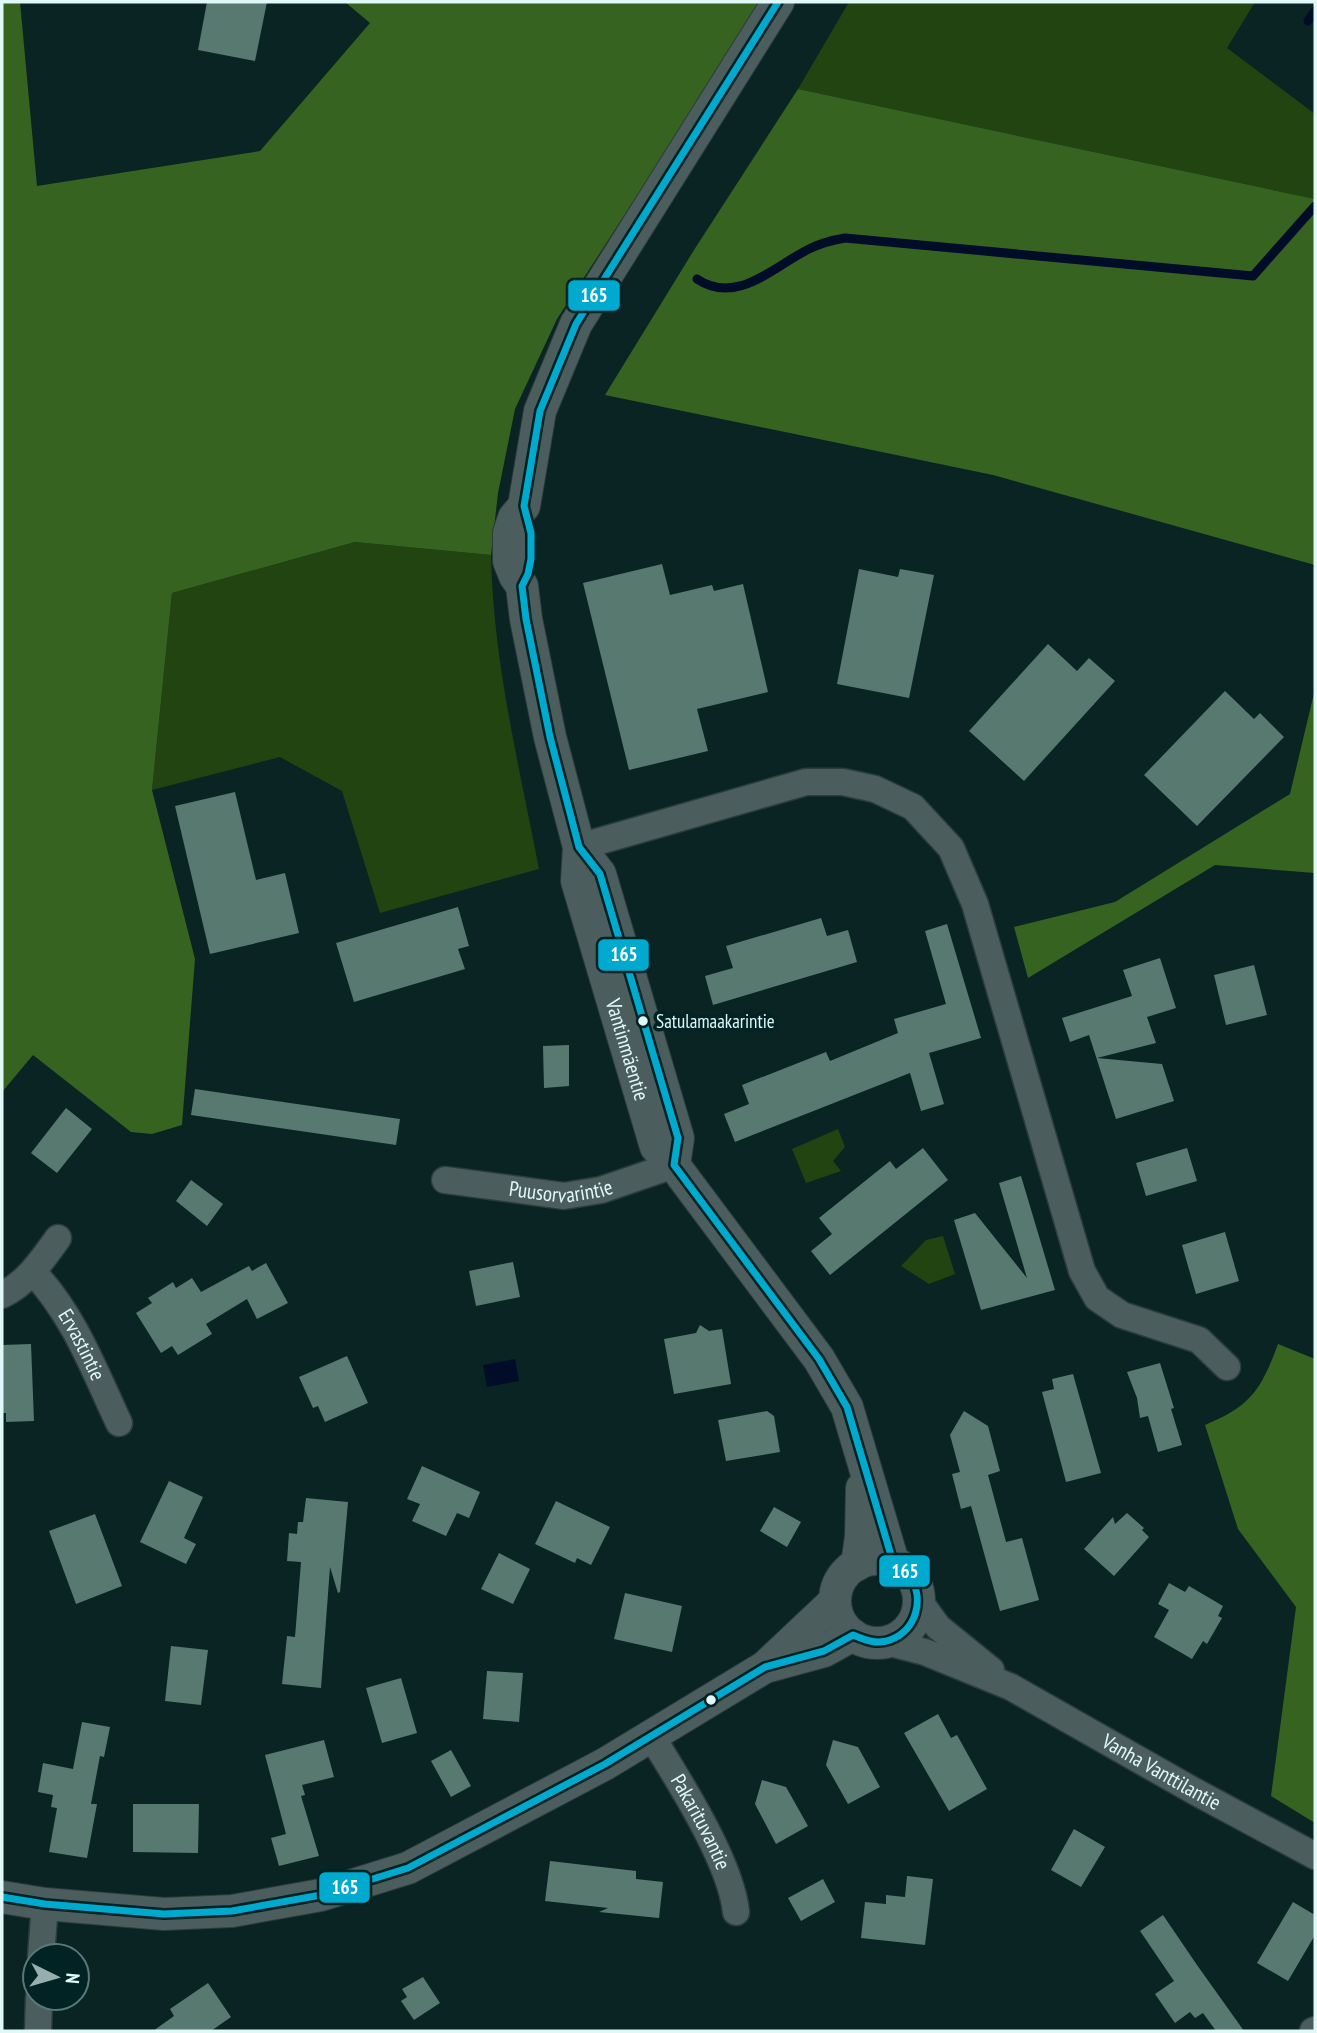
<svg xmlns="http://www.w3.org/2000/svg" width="1317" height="2033" font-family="'PT Sans Narrow',sans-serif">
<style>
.green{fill:#214410}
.forest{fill:#366320}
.water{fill:#010c29}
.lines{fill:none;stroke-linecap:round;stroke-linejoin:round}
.stream{stroke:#010c29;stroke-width:9}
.building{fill:#587970}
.minor-casing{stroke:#2b3c3c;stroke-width:29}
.tertiary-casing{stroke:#2b3c3c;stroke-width:34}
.minor{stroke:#4b5d5d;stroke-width:26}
.tertiary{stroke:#4b5d5d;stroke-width:32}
.bus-1-casing{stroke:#012324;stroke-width:12}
.bus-1{stroke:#00a9ce;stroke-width:7}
.bus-dot{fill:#e1f8f8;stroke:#012324;stroke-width:2.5}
.labels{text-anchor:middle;stroke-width:7;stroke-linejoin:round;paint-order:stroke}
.bus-label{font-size:19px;fill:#e1f8f8;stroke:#012324;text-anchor:start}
.street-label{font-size:21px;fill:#e1f8f8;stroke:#012324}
.line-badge{stroke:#012324;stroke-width:2.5}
.badge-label{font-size:19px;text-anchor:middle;font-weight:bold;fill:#fff}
</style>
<rect width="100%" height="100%" fill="#0a2424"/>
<path class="green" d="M849 2H1255L1227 48 1315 114V199L798 89Z
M355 542 491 555C493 661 519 765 539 869L380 913 342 791 280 757 152 790 172 593Z
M838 1129 845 1147 833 1161 841 1171 806 1183 792 1149Z
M943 1236 955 1274 929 1284 901 1266 926 1240Z"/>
<path class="forest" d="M2 2H20L37 186 260 151 370 23 345 2H763L557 319 515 409 498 493 491 555 355 542 172 593 152 790 195 959 182 1125 152 1134 131 1132 33 1055 2 1092Z
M798 89 1315 199V565L993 475 605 395 694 250Z
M1315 689V873L1215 865 1028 978 1014 927 1115 902 1290 794Z
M1278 1344 1315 1359V1823L1271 1796 1296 1607 1238 1529 1205 1425C1251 1406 1261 1390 1278 1344Z"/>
<path class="water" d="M515 1359 519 1381 487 1387 483 1365Z"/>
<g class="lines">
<path class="stream" d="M1308 21 1315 11
M697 279C737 306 774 266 809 249 821 243 833 240 845 238L1253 276 1315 206"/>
</g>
<path class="building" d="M207 2H267L255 61 198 50Z
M662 564 670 595 712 585 714 591 743 584 768 692 697 709 708 751 629 770 583 583Z
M859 569 898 577 900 569 934 575 909 698 837 684Z
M1048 644 1077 671 1089 658 1115 681 1024 781 969 731Z
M1225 691 1254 719 1260 713 1284 737 1197 826 1144 775Z
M235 792 256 880 285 873 299 933 210 954 175 806Z
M458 907 469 946 458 949 465 969 354 1002 336 943Z
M821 918 827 936 848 930 857 962 713 1005 705 976 733 968 726 946Z
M947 924 981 1038 929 1053 944 1104 921 1111 910 1073 735 1142 724 1114 749 1104 742 1085 826 1052 830 1061 898 1033 894 1019 946 1004 925 931Z
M1160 958 1176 1008 1147 1017 1156 1043 1097 1058 1162 1064 1174 1101 1116 1119 1089 1035 1070 1042 1062 1018 1132 996 1123 970Z
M1254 965 1267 1015 1226 1025 1214 975Z
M569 1045V1086L544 1088 543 1046Z
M195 1089 400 1119 396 1145 191 1115Z
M66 1108 92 1129 57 1173 31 1153Z
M923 1148 948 1180 830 1275 811 1251 832 1234 819 1218 890 1161 896 1169Z
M1187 1148 1197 1181 1146 1196 1136 1163Z
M1021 1176 1055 1290 981 1310 954 1220 975 1213 1027 1278 999 1183Z
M191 1180 223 1204 207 1226 176 1201Z
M1225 1232 1239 1281 1196 1294 1182 1245Z
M513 1262 520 1297 476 1306 469 1271Z
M266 1263 288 1303 257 1319 247 1299 206 1324 212 1334 178 1355 172 1346 161 1353 136 1313 152 1303 148 1298 173 1282 176 1288 192 1278 201 1292 249 1266 252 1271Z
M700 1325 709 1331 722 1329 731 1384 674 1394 664 1339 696 1333Z
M31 1344 34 1421 6 1422V1413H2V1345Z
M347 1356 368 1403 325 1422 318 1406 313 1408 299 1377Z
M1160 1363 1174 1408 1171 1409 1182 1445 1158 1452 1148 1416 1140 1418 1137 1398 1127 1372Z
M1073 1374 1101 1473 1066 1482 1042 1392 1054 1389 1052 1379Z
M767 1411 774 1416 780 1452 726 1461 718 1420Z
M964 1411 988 1426 1000 1471 988 1475 1006 1542 1022 1538 1039 1600 1000 1611 971 1506 961 1509 952 1474 960 1472 950 1435Z
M422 1466 480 1492 469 1518 457 1513 446 1536 412 1521 420 1504 407 1499Z
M169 1481 203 1497 184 1538 196 1544 186 1564 140 1542Z
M306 1498 348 1502 340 1592 338 1593 330 1567 321 1688 282 1684 287 1636 295 1637 301 1562 287 1561 289 1533 297 1534 298 1522H303Z
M556 1501 610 1527 591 1565 577 1558 575 1563 535 1544Z
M774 1507 801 1522 787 1547 760 1531Z
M1127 1513 1144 1528 1142 1530 1149 1537 1114 1576 1084 1549 1113 1517 1115 1524Z
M95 1514 122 1586 76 1604 49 1531Z
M499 1553 530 1569 513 1604 481 1589Z
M1169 1583 1185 1592 1189 1586 1223 1606 1218 1616 1222 1618 1207 1644 1203 1641 1192 1659 1154 1637 1169 1610 1158 1604Z
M625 1593 682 1606 672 1652 614 1639Z
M171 1646 208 1650 201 1705 165 1701Z
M487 1671 523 1673 519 1722 483 1719Z
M401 1678 417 1733 382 1743 366 1688Z
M938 1714 951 1738 957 1735 987 1789 949 1811 904 1733Z
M82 1722 110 1727 104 1757 100 1756 91 1804H97L87 1858 49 1852 57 1808 51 1807 53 1795 38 1792 43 1763 73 1769Z
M324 1740 334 1777 302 1785 305 1795 301 1796 319 1856 279 1866 271 1838 286 1834 265 1755Z
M833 1740 858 1747 880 1787 848 1804 826 1765Z
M451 1750 471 1786 451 1797 431 1761Z
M762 1780 786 1787 808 1826 776 1844 755 1804Z
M133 1804H199L198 1853 133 1852Z
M1074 1829 1105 1847 1081 1887 1051 1870Z
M550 1861 636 1871V1879L663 1882 659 1918 599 1912 608 1908 545 1901Z
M907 1876 933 1879 925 1945 861 1938 865 1902 886 1904V1895L905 1897Z
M823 1879 835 1902 801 1921 788 1898Z
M1293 1902 1315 1915V1935L1288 1981 1257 1963Z
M1163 1915 1197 1965 1244 2031H1216L1203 2013 1195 2018 1190 2012 1175 2023 1155 1994 1174 1981 1140 1931Z
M423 1977 440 2003 414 2020 401 2001 407 1997 402 1989Z
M208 1983 231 2017 211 2031H153L174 2016 170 2009Z"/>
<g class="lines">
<defs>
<g id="minor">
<path d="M579 847 806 782H843L875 789 913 807 951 848 975 904 1082 1271 1097 1298 1122 1315 1199 1340 1227 1367"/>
<path id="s1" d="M445 1180 564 1196 601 1190 674 1165"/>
<path id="s2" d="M33 1272C74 1315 94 1370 119 1423"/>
<path d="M2 1295C27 1283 42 1260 58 1238"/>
<path d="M919 1601 938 1627 991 1670"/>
<path id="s3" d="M886 1642 925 1652 1011 1687 1194 1791 1315 1856"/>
<path id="s4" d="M652 1737C679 1781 731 1862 736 1912"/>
<path d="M41 1956 45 1904"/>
<path d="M38 2031 39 1998"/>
<path d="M1313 2031 1315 2030"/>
</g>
<g id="tertiary">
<path id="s5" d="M778 2 576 324 540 411 524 506 514 518 509 533V561L515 576 522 586 526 619 550 737 579 847 577 881 656 1147 674 1165 819 1359 847 1407 893 1562"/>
<path d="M579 847 600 874 678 1138 674 1165"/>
<circle cx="877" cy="1601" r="42"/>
<path d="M857 1565 861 1537 862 1488"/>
<path d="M769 1666 824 1651 853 1635"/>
<path d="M2 1897 45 1904 164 1914 232 1911 321 1895 408 1868 605 1764 765 1667 835 1601"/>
</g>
</defs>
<use href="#minor" class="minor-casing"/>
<use href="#tertiary" class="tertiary-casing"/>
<use href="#minor" class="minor"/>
<use href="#tertiary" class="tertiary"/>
<defs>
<path id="bus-1" d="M2 1897 45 1904 164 1914 232 1911 321 1895 408 1868 605 1764 765 1667 824 1651 853 1635C865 1640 877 1645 890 1640 916 1631 925 1599 910 1577 906 1571 898 1566 893 1562L847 1407 819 1359 674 1165 678 1138 600 874 579 847 550 737 526 619 522 586 528 574 531 559V533L524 506 540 411 576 324 778 2"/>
</defs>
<use href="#bus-1" class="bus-1-casing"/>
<use href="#bus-1" class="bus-1"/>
</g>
<g class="bus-dot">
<circle cx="643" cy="1021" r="6"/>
<circle cx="711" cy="1700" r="6"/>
</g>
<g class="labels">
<g class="bus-label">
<text x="656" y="1028">Satulamaakarintie</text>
</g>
<g class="street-label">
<text dy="7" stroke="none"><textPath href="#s5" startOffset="1136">Vantinmäentie</textPath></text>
<text dy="7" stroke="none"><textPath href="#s1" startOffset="117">Puusorvarintie</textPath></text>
<text dy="7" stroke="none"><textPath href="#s2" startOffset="88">Ervastintie</textPath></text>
<text dy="7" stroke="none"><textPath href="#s3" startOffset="306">Vanha Vanttilantie</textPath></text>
<text dy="7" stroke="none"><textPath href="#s4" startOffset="98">Pakarituvantie</textPath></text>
</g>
</g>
<g class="line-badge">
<rect x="567" y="279" width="54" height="33" rx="7" fill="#00a9ce"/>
<rect x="597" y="938" width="53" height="34" rx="7" fill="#00a9ce"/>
<rect x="878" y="1554" width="53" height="34" rx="7" fill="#00a9ce"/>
<rect x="318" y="1871" width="53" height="33" rx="7" fill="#00a9ce"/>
</g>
<g class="badge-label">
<text x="594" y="302">165</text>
<text x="624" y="961">165</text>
<text x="905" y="1578">165</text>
<text x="345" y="1894">165</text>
</g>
<rect width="1317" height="2033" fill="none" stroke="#e1f8f8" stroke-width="7"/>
<g transform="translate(56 1977) rotate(95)"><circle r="33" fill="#012324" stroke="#5b7879" stroke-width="2"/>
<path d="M0-5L12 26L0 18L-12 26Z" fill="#96aeae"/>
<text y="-10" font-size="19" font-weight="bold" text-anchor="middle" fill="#e1f8f8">N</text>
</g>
</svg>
